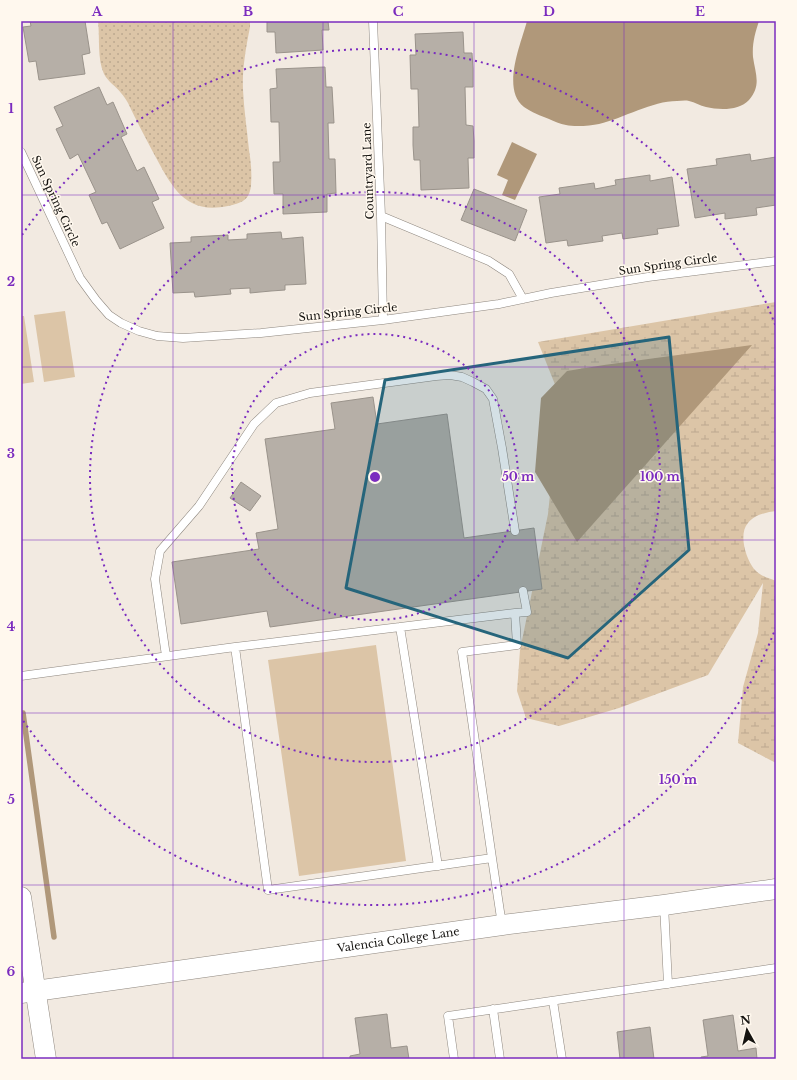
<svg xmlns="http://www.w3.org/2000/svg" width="797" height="1080" font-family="'Libre Baskerville',serif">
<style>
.grass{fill:url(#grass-dots)}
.wetland{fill:url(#wetland-marsh)}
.pitch{fill:#dcc5a7}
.water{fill:#b0987a}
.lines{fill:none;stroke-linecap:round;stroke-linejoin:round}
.stream{stroke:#b0987a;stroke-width:5.5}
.building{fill:#b6afa7;stroke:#9a938b}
.service-casing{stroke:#8e877f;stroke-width:9}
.tertiary-casing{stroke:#8e877f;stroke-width:21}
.service{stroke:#fff;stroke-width:8}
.tertiary{stroke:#fff;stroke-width:20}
.marked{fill:#26657b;fill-opacity:0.2;stroke:#26657b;stroke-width:3;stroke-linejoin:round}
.grid{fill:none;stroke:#7b2cbf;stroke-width:1;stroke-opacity:0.55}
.ring{fill:none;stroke:#7b2cbf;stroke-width:2;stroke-dasharray:2 4}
.labels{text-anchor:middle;stroke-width:3;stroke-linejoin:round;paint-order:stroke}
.street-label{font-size:11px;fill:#14120f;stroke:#fff8ee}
.centre{fill:#7b2cbf;stroke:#fff8ee;stroke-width:2}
.ring-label{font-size:12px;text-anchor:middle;font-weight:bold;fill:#7b2cbf;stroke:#fff8ee;stroke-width:3;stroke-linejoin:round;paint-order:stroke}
.neatline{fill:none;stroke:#7b2cbf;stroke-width:1.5}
.grid-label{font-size:13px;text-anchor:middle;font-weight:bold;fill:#7b2cbf}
</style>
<defs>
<pattern id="grass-dots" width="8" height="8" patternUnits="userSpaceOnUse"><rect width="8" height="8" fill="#dcc5a7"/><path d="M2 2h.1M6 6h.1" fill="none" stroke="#bca88f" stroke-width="1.8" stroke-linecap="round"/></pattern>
<pattern id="wetland-marsh" width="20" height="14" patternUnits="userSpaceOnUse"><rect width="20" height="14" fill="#dcc5a7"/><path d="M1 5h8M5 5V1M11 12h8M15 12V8" fill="none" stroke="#bca88f"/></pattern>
</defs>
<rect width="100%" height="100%" fill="#f2eae1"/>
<path class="grass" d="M98 21H250V27C246 48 242 68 243 90 244 110 247 130 249 150 251 162 252 174 251 186 249 201 241 203 228 206 185 215 172 187 154 154 145 137 136 120 128 103 126 100 124 96 121 93 116 86 108 82 104 74 97 59 100 37 98 21Z"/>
<path class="wetland" d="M776 302V511C767 512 754 515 748 523 738 534 746 559 754 569 760 576 768 578 776 581V763L738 743 743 687 758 633 763 583 708 675 619 708 559 726 526 718 517 691 520 650 548 514 560 397 538 342Z"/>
<path class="pitch" d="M65 311 75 377 44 382 34 315Z
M21 316H24L34 382 21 384Z
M376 645 406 861 299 876 268 660Z"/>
<path class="water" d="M527 21H759C755 33 752 44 753 57 755 73 762 85 749 100 739 111 719 110 706 107 700 106 695 102 689 101 685 100 681 101 677 101 652 101 624 118 599 124 590 126 574 127 566 125 560 124 554 121 549 119 541 116 531 112 524 107 501 89 521 44 527 21Z
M512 142 537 154 515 200 502 195 508 180 497 175Z
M752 345 577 542 535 472 541 398 567 371 604 365Z"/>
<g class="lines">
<path class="stream" d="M23 713 54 937"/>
</g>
<path class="building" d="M30 21H85L90 53 82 55 85 74 39 80 36 61 29 62 23 27 31 26Z
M267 21H328L329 30H322L323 50 276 53 275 32H267Z
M463 32 464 53H472L473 69V87H465L466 125 473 126 474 141V158H468L469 188 421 190 420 160H414L413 145V127H419L418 89H411L410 55H416L415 34Z
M325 67 326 87H332L334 123H328L329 159H335L336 193 327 194V212L283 214V194H274L273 162H280L279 122H271L270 89 277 88 276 69Z
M99 87 107 105 113 102 127 134 121 137 137 171 144 167 159 199 152 202 164 228 120 249 107 222 102 224 89 195 96 192 78 154 70 159 56 129 63 126 54 107Z
M750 154 751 161 776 157V205L756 208 757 215 725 219V213L695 218 687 169 717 165 716 159Z
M650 175V181L672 177 679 226 657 229 658 234 623 239 622 233 602 236 603 241 568 246 567 240 546 243 539 197 560 194 559 188 594 183 595 189 616 185 615 180Z
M474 189 527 210 515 241 461 220Z
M281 232 282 239 303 237 306 284 285 285V290L271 291 250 293V288L230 289 231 294 195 297 194 292 173 293 170 243 191 242V237L228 235V240L247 239V234Z
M373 397 377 424 447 414 464 538 534 528 542 589 270 627 267 611 181 624 172 562 259 549 256 533 278 529 265 439 335 429 331 403Z
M241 482 261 496 250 511 230 498Z
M387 1014 391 1048 407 1046 409 1059H350V1056L360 1054 355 1018Z
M733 1015 738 1051 756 1048 757 1059H701V1057L708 1056 703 1020Z
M650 1027 654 1059H620L617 1032Z"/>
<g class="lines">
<defs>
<path id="service" d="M373 21 381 216 383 320
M21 152 80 278 96 300 109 315 121 323 139 331 157 336 183 338 261 333 383 320 499 304 551 293 648 277 776 261
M381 216 489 261 509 274 523 299
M515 613 527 612 523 591
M400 627 438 866
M235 647 515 613 517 645 462 652 492 858
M166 656 155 579 160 551 199 506 254 424 276 403 310 393 436 376 450 375 462 377 473 382 486 389 493 399 502 448 515 531
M21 676 235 647 268 890 492 858 502 925
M664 905 668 984
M553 1001 562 1059
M493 1009 500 1059
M454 1059 448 1016 776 968"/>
<g id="tertiary">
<path d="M21 897 46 1059"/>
<path id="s1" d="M21 993 502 925 664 905 776 889"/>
</g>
</defs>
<use href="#service" class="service-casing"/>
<use href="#tertiary" class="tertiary-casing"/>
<use href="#service" class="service"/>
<use href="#tertiary" class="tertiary"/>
</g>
<path class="marked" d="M669 337 689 550 568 658 346 588 385 380Z"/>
<path class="grid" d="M173 21V1059M323 21V1059M474 21V1059M624 21V1059M21 195H776M21 367H776M21 540H776M21 713H776M21 885H776"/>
<g class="ring">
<circle cx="375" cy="477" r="143"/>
<circle cx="375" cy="477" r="285"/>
<path d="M776 627A428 428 0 0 1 22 719M22 235A428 428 0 0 1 776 327"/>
</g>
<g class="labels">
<g class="street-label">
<text transform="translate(368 171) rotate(-92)" y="4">Countryard Lane</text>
<text transform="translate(56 201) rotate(65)" y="4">Sun Spring Circle</text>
<text transform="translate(668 264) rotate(-8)" y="4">Sun Spring Circle</text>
<text transform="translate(348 312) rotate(-6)" y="4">Sun Spring Circle</text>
<text dy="4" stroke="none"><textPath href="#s1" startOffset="381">Valencia College Lane</textPath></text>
</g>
</g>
<circle cx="375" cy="477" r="6" class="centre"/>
<g class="ring-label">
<text x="518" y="481">50 m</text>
<text x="660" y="481">100 m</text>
<text x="678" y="784">150 m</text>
</g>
<rect width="797" height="1080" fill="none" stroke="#fff8ee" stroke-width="44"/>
<g transform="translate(747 1030) rotate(352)" stroke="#fff8ee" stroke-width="3" paint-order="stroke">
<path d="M0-3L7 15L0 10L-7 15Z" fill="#14120f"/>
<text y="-6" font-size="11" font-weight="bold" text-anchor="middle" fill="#14120f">N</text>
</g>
<rect x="22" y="22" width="753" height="1036" class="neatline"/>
<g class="grid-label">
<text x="97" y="16">A</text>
<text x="248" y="16">B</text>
<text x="398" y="16">C</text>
<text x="549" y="16">D</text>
<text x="700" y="16">E</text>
<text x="11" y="113">1</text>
<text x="11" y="286">2</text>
<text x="11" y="458">3</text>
<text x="11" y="631">4</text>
<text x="11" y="804">5</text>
<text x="11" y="976">6</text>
</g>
</svg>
